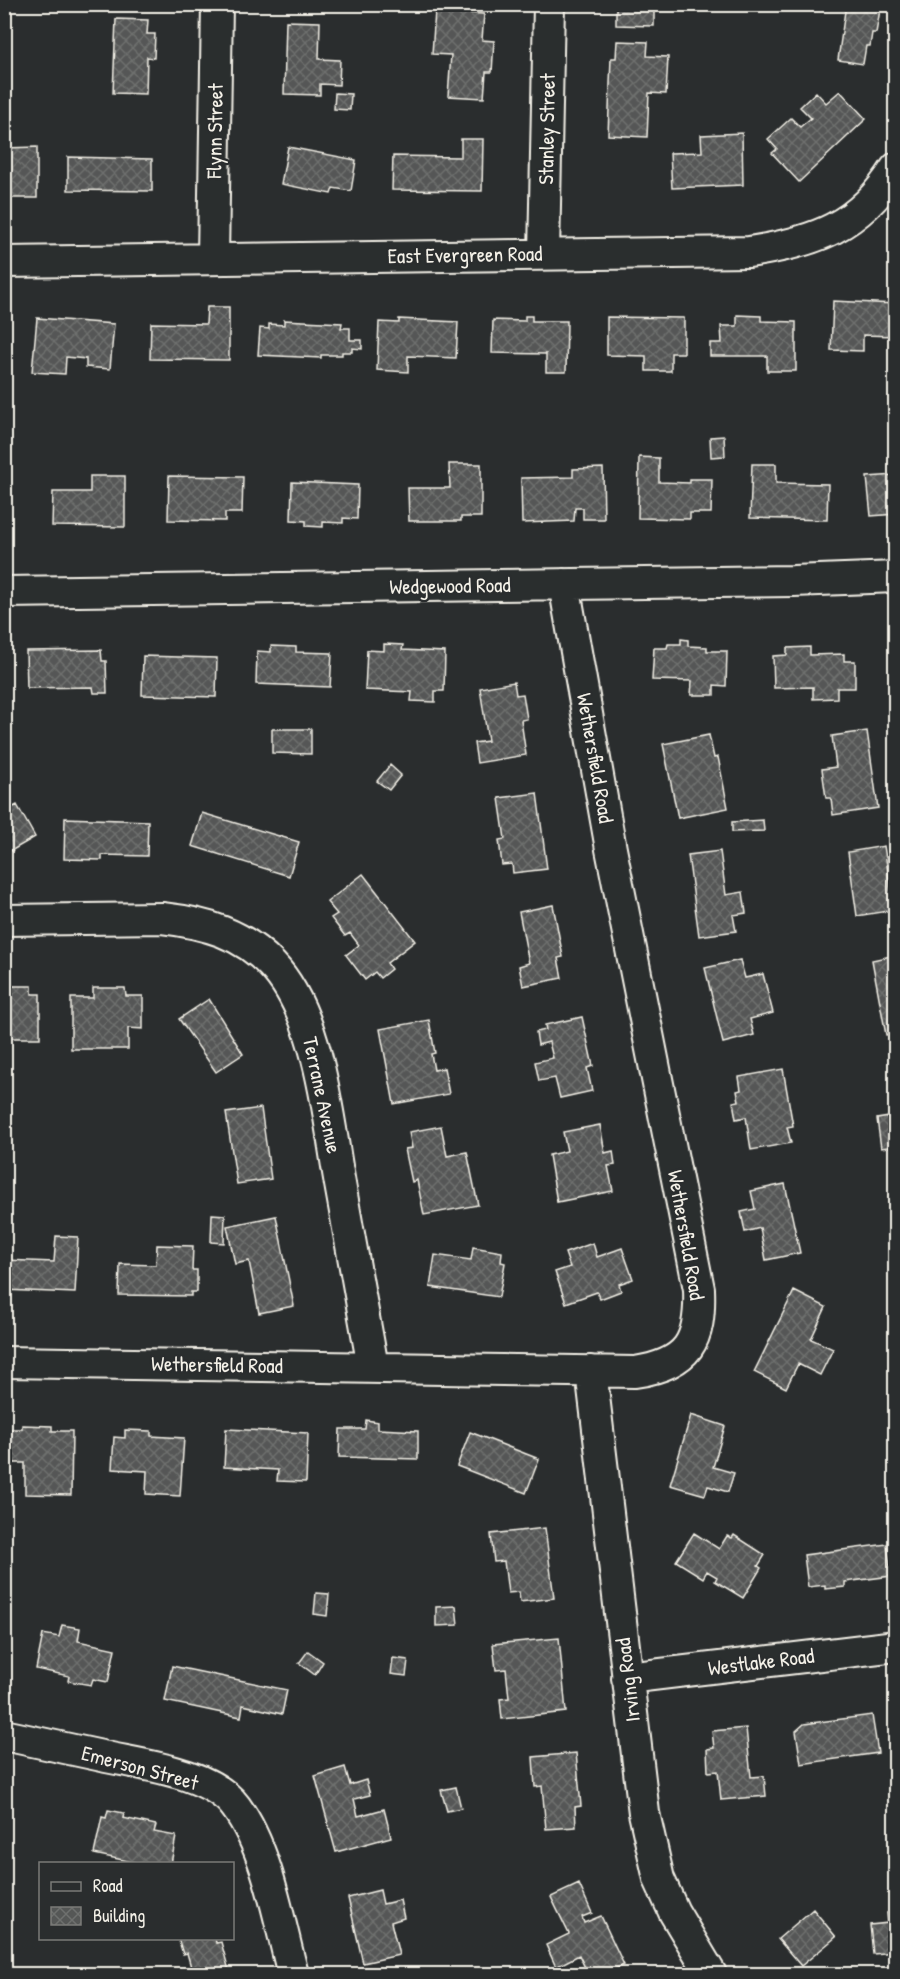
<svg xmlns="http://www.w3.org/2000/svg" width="900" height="1979" font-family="'Patrick Hand',sans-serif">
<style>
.building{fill:url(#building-cross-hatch);stroke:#f4f1e8;stroke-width:1.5}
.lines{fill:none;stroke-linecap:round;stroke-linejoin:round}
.minor-casing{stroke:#f4f1e8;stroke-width:34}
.minor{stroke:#2a2d2e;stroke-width:30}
.labels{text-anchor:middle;stroke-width:4.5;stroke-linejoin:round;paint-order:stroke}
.street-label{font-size:21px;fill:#f4f1e8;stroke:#2a2d2e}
</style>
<defs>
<pattern id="building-cross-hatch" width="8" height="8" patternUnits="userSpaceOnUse" patternTransform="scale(1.5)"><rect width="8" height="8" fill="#555756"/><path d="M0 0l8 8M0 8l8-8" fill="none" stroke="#6e706e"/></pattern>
</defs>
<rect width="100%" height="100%" fill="#2a2d2e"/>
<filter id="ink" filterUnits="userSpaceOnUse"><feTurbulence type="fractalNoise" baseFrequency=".0167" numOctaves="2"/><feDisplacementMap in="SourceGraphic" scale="12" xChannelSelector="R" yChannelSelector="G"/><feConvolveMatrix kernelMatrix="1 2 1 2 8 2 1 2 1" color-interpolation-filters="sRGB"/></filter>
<g filter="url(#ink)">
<path class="building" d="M616 4H654V26L616 25Z
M846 4H881L876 33H872L870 46H866L863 64 838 60Z
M435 11 484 14 482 40 494 41 492 72H486L484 98 448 96 451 55 432 54Z
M116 19 148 20 147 34H155L154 58 147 57 146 94 113 93Z
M286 21 320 22 319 59 340 60 339 85 320 84V95L284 94Z
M617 41 648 42 647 56 668 57 666 94 649 93 647 137 608 135 611 58H616Z
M840 91 866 119 799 182 772 153 777 149 768 139 791 118 800 127 811 118 800 107 816 92 826 103Z
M335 93 351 94 350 110 334 109Z
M742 133 743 185 672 188 670 153 702 152 701 135Z
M461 139H483L482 191 392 190 393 156 461 157Z
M37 147V198H4V148Z
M288 147 356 160 351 191 333 188 331 194 281 184Z
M68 157 152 159V191L68 190Z
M833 301 896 304V336L863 335V351L831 350Z
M207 307H229V360L150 359 151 323 206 324Z
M737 315 761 316V321L796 322V371H767V356H710V343H722L721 326H737Z
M525 316H532V321H567L566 372H546V354L492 353 493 320 525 321Z
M607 317 684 318V353H671V371H646V356L607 355Z
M37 318 114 324 110 369 86 367V359L66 357 65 374 32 372Z
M399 319 458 322 456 358 408 356V372L377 370 379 322 399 323Z
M284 320 342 323 341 328H350V340H362V349L352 348V352H342V355H321V358L258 355 260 328 269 329V324L284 325Z
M724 436 725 456 711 457 710 437Z
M639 457 659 458V482L690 483V479H712L711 513H690V519L638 518Z
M449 464H481V517H461V521H409L408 488H450Z
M752 464H776V483L828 484 827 520 750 518Z
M603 468 604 519H583V508H575L574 521 522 523 521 478 573 477V469Z
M896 475V514L871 516 867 477Z
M90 476H125V527L52 526 53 492H90Z
M169 476 243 477 242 513H225V521L168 520Z
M292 482 358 485 357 519 343 518V523L323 522V527L306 526V521L291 520Z
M681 639 688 640V646L707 647V651H727L726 686 714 685V695H691L692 681 652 680 654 648H667L668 644H681Z
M384 644 403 645 402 650 445 652 444 691H435V702L411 701 412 692 365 690 367 650 384 651Z
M271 646 296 647V652L332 653 330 687 256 684 257 651 271 652Z
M810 647V655L844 654V661H855V688H837V698L813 699V687L774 688 773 656 787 655V648Z
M101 650 102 661H106L107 693H94L93 687 27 688 26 651Z
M143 656 217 658 216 697 142 695Z
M514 682 516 695 523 694 527 719 521 720 526 755 477 763 474 743 488 741 480 688Z
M272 729H311V754L272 753Z
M867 731 878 808 833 815 831 798H826L822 769 836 767 832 736Z
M709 735 714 758 718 757 728 808 678 818 663 744Z
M390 765 401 775 389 790 377 781Z
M537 793 547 869 513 873 512 864 502 865 499 840 505 839 499 798Z
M17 805 35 837 4 855V812Z
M202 813 299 842 289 876 192 846Z
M65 818 148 821 147 856 102 855V860L64 859Z
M763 820 764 831 732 832V822Z
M884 846 894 910 857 916 848 852Z
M720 851 726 895 743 892 746 913 733 915 736 931 699 936 688 855Z
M363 874 415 941 387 963 391 969 380 978 375 972 365 980 346 955 359 945 350 933 345 936 331 918 337 914 327 902Z
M553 905 563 957 558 958 562 978 523 986 519 966 529 963 519 912Z
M896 955V1034L886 1035 872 960Z
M740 960 745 978 763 974 773 1013 750 1019 754 1035 723 1043 705 968Z
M4 986H32V994H40V1038H4Z
M93 988H125L126 996H143V1029L128 1028V1049H71V998H93Z
M209 999 243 1054 216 1072 179 1019Z
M582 1017 593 1066 587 1068 592 1091 560 1098 555 1078 539 1081 535 1062 553 1058 549 1042 538 1045 536 1032 546 1030 545 1025Z
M429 1020 435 1053 431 1054 434 1070 444 1068 449 1094 394 1104 380 1029Z
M783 1069 793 1126 787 1127 791 1143 751 1150 746 1117 736 1119 733 1102 739 1101 737 1091 741 1090 739 1077Z
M261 1108 271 1179 237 1184 226 1113Z
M896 1116V1146L881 1148 877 1119Z
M600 1125 605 1153 613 1151 615 1165 608 1166 613 1191 557 1202 549 1155 567 1151 563 1132Z
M441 1126 447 1156 467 1152 478 1205 424 1215 417 1180 412 1182 405 1149 412 1148 409 1132Z
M785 1184 800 1253 766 1260 760 1228 745 1232 741 1212 755 1209 751 1191Z
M212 1214 225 1215 224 1243 211 1242Z
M276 1216 294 1306 259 1313 249 1261 235 1264 227 1226Z
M56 1236 78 1237 75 1293 4 1290V1260L54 1262Z
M593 1243 597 1257 622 1248 633 1279 619 1284 621 1291 600 1299 597 1292 566 1303 555 1272 570 1267 565 1253Z
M157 1245 193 1246 192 1270H197V1292H191V1296L119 1295 120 1264 156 1265Z
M473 1247 502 1252 501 1262 505 1263 499 1297 430 1287 435 1255 471 1260Z
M794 1291 826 1307 811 1339 833 1349 820 1375 798 1364 786 1388 754 1372Z
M691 1415 725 1426 713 1467 734 1473 728 1492 708 1486 705 1495 670 1485Z
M366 1420 378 1422V1429L418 1431V1459L339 1457 340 1429H365Z
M22 1425 52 1426V1431H72L71 1495 25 1494V1463H4V1429H22Z
M226 1429 308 1433 306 1482 277 1481 278 1470 224 1467Z
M125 1430 151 1431V1436L184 1438 180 1496 146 1494 147 1471 112 1469 114 1437 125 1438Z
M470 1432 539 1459 526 1493 457 1466Z
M545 1528 554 1598 520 1602 519 1592 508 1593 504 1561 494 1562 491 1534Z
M694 1533 719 1549 727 1536 732 1538 734 1535 765 1555 758 1566 761 1568 743 1598 715 1581 717 1577 707 1571 703 1578 676 1561Z
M887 1544 891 1576 845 1582V1587L825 1589V1585L808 1587 804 1555Z
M316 1593 329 1594 327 1616 314 1614Z
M456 1606 458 1625 436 1626V1607Z
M62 1625 80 1628 78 1641 115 1649 108 1682 93 1679 91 1685 68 1681 69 1676 36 1669 43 1634 59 1637Z
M559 1638 566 1712 502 1719 500 1699 509 1698 506 1669 496 1670 493 1644Z
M308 1651 323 1662 315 1675 299 1663Z
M393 1658 408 1660 406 1676 391 1674Z
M172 1666 287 1690 282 1714 243 1705 241 1717 165 1701Z
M872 1715 878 1753 801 1764 796 1731 804 1724Z
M746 1728 751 1777 764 1776 766 1796 721 1800 718 1771 708 1772 707 1749 714 1748 712 1731Z
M576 1753 581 1806 575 1807 576 1827 546 1829 542 1786 535 1787 533 1757Z
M345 1767 350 1785 366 1780 370 1795 354 1799 358 1816 384 1809 391 1837 336 1852 315 1776Z
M456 1787 461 1808 447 1811 441 1790Z
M108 1810 124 1813 123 1818 156 1825 154 1832 176 1836 171 1864H142L94 1854 102 1817 106 1818Z
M579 1884 592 1913 582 1917 584 1923 601 1916 624 1965 603 1974H588L579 1955 556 1967 546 1945 569 1934 551 1897Z
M380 1890 383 1904 400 1900 404 1918 391 1922 399 1955 363 1963 348 1898Z
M813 1909 836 1937 801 1966 778 1939Z
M896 1912V1952L873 1954 870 1925 888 1923 887 1913Z
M178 1938H215L216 1943 221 1942 230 1974H193L187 1953 183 1954Z"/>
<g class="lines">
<defs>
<path id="minor" d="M544 254 549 4
M213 258 217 4
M4 262 749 252C815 242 859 227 896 168
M4 592 793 581 896 577
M4 920 162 918C205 923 242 933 272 965 320 1015 328 1118 340 1184 351 1245 362 1306 373 1367
M4 1362 635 1372C689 1364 701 1341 699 1289L611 849 564 584
M591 1371 644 1813 659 1879 674 1912 711 1974
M627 1678 896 1646
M4 1735C37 1742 70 1749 102 1756 142 1765 211 1772 236 1807 268 1850 279 1922 293 1974"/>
</defs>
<use href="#minor" class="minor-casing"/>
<use href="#minor" class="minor"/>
</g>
</g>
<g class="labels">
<g class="street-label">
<text transform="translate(547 129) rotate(-89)" y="7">Stanley Street</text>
<text transform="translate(215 131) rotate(-89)" y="7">Flynn Street</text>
<text transform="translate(465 255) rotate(-1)" y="7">East Evergreen Road</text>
<text transform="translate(450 586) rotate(-1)" y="7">Wedgewood Road</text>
<text transform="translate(595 758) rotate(80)" y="7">Wethersfield Road</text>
<text transform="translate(322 1095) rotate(78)" y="7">Terrane Avenue</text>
<text transform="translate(686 1235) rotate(80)" y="7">Wethersfield Road</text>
<text transform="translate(217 1365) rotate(1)" y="7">Wethersfield Road</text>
<text transform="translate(761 1662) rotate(-7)" y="7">Westlake Road</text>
<text transform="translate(628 1680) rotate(-97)" y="7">Irving Road</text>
<text transform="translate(140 1768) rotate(15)" y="7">Emerson Street</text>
</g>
</g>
<rect width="900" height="1979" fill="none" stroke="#2a2d2e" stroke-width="24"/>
<rect x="12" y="12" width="876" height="1955" fill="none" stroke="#f4f1e8" stroke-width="2" filter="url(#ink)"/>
<rect x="39" y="1862" width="195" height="78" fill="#2a2d2e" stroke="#7b7b78" stroke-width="1.5"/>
<rect x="51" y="1882" width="30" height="9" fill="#2a2d2e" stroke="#7b7b78" stroke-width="1.5"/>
<text x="93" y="1892" font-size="18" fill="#f4f1e8">Road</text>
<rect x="51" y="1907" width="30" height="18" fill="url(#building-cross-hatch)" stroke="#7b7b78" stroke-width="1.5"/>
<text x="93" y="1922" font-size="18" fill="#f4f1e8">Building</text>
</svg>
